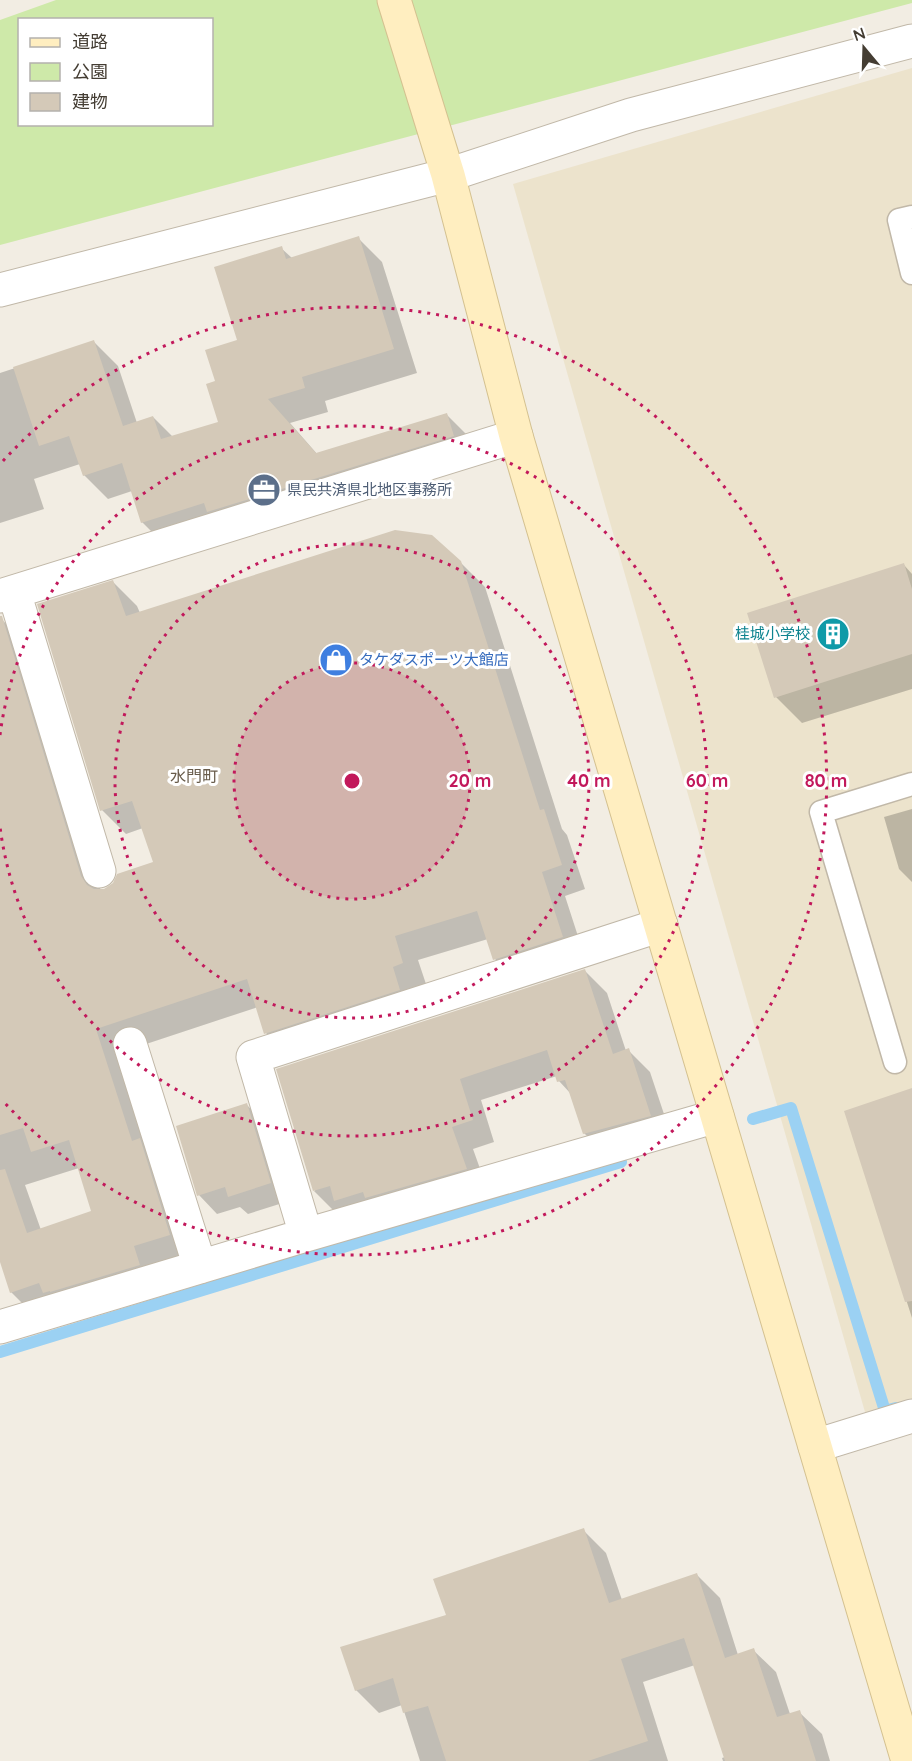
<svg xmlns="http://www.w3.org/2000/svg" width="912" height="1761" font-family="Quicksand,'Noto Sans JP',sans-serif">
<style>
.education{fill:#ece3cc}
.green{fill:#cee9a9;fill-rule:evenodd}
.shadow{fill:#0003;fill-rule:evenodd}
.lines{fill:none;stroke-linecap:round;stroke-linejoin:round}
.stream{stroke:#9bd1f3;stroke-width:12}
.building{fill:#d4c9b8}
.lane-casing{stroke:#c1b8a8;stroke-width:25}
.street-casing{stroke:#c1b8a8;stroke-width:35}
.secondary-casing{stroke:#d4c190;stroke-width:35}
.lane{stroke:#fff;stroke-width:22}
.street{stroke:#fff;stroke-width:33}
.secondary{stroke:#ffeec0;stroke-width:33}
.ring{fill:none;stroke:#c2185b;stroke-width:3;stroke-dasharray:3 6}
.labels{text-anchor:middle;stroke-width:6;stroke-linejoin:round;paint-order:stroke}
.service-label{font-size:15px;fill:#4e5e75;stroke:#fff;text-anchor:start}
.culture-label{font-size:15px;fill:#0d838f;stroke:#fff;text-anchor:end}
.shop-label{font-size:15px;fill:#366cbe;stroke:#fff;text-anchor:start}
.neighbourhood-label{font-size:16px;fill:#685b4a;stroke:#fff}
.centre{fill:#c2185b;stroke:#fff;stroke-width:3}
.ring-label{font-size:18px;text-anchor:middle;font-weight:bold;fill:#c2185b;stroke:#fff;stroke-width:6;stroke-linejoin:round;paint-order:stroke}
</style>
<rect width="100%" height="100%" fill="#f2ede3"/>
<path class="education" d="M912 68V1405L867 1419 513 184Z"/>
<path class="green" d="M56 0H912V3L0 245V20ZM20 20H212V124H20Z"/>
<path class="shadow" d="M358 238 382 262 417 373 325 401 328 412 290 423 318 455 446 414 470 438 166 546 142 522 132 491 108 499 84 475 80 464 34 479 44 509 0 523V373L94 342 118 366 137 423 153 417 173 437 220 423 217 382 239 341 281 248 292 258Z
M460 562 485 587 562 829 567 835 585 889 565 896 586 961 519 983 495 959 488 939 418 960 427 987 290 1057 266 1033 258 1007 119 1053 193 1259 35 1316 11 1292 0 1257V618L25 642 101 891 155 863 143 828 126 834 102 810 113 582 137 606 140 613ZM79 1168 93 1212 41 1230 25 1185Z
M904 565 912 574V689L802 723 776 697Z
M912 809V882L899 869 884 817Z
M585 971 607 993 626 1051 628 1050 650 1072 672 1138 606 1155 584 1133 571 1094 559 1081 557 1076 481 1100 494 1142 473 1149 488 1191 336 1213 314 1191Z
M912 1089V1318L846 1112Z
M247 1105 265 1124 289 1201 248 1214 240 1207 217 1214 199 1195Z
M583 1530 606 1553 622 1600 697 1575 720 1598 738 1655 753 1650 776 1672 790 1714 799 1712 822 1734 830 1761H723L722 1758 725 1757 695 1665 643 1682 668 1761H420L402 1705 379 1713 356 1690 447 1616Z"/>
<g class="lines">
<path class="stream" d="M753 1119 791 1108 885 1411 896 1408
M0 1352 621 1162"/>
</g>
<path class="building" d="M359 236 394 349 302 377 305 388 268 399 316 453 447 413 454 436 207 512 204 503 141 523 122 463 83 476 69 436 39 446 13 367 94 340 123 426 153 416 161 439 218 422 206 384 215 381 205 350 237 340 214 267 282 246 286 259Z
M395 530 432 535 461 561 540 810 544 809 562 865 542 872 563 937 493 960 477 911 395 936 403 963 393 967 400 990 264 1034 247 979 96 1029 132 1141 140 1138 170 1235 134 1246 140 1265 50 1292V1291L43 1293 39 1283 10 1293 0 1262V1170L5 1169 27 1233 91 1211 69 1140 31 1152 23 1128 0 1135V616H2L81 876 87 885 94 889H104L113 883 117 874 153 862 132 801 100 811 37 604 113 580 126 616Z
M904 563 912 589V654L774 698 747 613Z
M585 969 613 1054 629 1048 651 1116 583 1134 565 1080 557 1082 547 1050 460 1079 473 1120 452 1127 467 1169 365 1198 363 1192 334 1201 330 1186 313 1191 276 1069Z
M912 1088V1301L905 1302 844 1111Z
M247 1103 271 1183 228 1197 225 1187 197 1196 176 1126Z
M584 1528 609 1603 697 1573 725 1658 754 1648 777 1717 800 1710 816 1761H725L684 1638 621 1659 648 1741 588 1761H446L428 1706 403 1713 393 1678 355 1691 340 1647 446 1615 433 1579Z"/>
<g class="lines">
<defs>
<path id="lane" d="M912 217 899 220 912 273
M895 1062 821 812 912 784"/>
<path id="street" d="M0 290 448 175 631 115 912 41
M14 592 99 871
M0 596 516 436
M130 1044 200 1267
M306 1235 253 1057 661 925
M0 1327 306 1235 717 1116
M815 1446 912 1416"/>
<path id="secondary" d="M394 0 448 175 516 436 908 1761"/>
</defs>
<use href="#lane" class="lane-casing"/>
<use href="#street" class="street-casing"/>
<use href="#secondary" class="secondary-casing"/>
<use href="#lane" class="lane"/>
<use href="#street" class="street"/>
<use href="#secondary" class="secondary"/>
</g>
<circle cx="352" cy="781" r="118" fill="#c2185b" fill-opacity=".12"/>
<g class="ring">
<circle cx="352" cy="781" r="118"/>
<circle cx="352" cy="781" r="237"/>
<path d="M0 735A355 355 0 1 1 0 827"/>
<path d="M3 461A474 474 0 1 1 3 1101"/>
</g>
<defs>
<symbol id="office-disc" viewBox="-11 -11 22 22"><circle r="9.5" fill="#5c6f8a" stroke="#fff"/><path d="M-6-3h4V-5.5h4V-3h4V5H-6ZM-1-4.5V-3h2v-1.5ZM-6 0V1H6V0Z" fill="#fff"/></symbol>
<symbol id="building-disc" viewBox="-11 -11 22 22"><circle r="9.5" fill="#0f9aa8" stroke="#fff"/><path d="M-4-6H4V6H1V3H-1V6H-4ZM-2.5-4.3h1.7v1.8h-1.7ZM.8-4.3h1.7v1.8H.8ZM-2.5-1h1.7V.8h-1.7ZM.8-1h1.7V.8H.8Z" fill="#fff"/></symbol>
<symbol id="shop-disc" viewBox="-11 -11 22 22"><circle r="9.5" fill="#3f7fe0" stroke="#fff"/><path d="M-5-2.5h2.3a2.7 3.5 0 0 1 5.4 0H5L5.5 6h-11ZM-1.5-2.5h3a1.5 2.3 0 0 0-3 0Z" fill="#fff"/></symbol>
</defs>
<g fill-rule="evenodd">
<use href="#office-disc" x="245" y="471" width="38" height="38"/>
<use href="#building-disc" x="814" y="615" width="38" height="38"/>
<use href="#shop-disc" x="317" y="641" width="38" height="38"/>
</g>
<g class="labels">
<g class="service-label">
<text x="287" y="495">県民共済県北地区事務所</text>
</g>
<g class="culture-label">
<text x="810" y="639">桂城小学校</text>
</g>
<g class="shop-label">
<text x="359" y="665">タケダスポーツ大館店</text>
</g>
<g class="neighbourhood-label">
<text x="194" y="782">水門町</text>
</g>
</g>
<circle cx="352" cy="781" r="9" class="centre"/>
<g class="ring-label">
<text x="470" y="787">20 m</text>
<text x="589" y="787">40 m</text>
<text x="707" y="787">60 m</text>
<text x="826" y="787">80 m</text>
</g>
<rect x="18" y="18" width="195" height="108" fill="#ffffff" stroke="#b4b1ad" stroke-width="1.5"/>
<rect x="30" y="38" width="30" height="9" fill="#ffeec0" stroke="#b4b1ad" stroke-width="1.5"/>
<text x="72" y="48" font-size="18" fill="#443d33">道路</text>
<rect x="30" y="63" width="30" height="18" fill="#cee9a9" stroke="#b4b1ad" stroke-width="1.5"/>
<text x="72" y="78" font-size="18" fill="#443d33">公園</text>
<rect x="30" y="93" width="30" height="18" fill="#d4c9b8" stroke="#b4b1ad" stroke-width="1.5"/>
<text x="72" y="108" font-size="18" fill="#443d33">建物</text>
<g transform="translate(864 48) rotate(341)" stroke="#ffffff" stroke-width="4.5" paint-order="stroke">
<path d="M0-4.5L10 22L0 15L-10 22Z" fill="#443d33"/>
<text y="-9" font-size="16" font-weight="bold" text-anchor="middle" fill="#443d33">N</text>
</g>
</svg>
